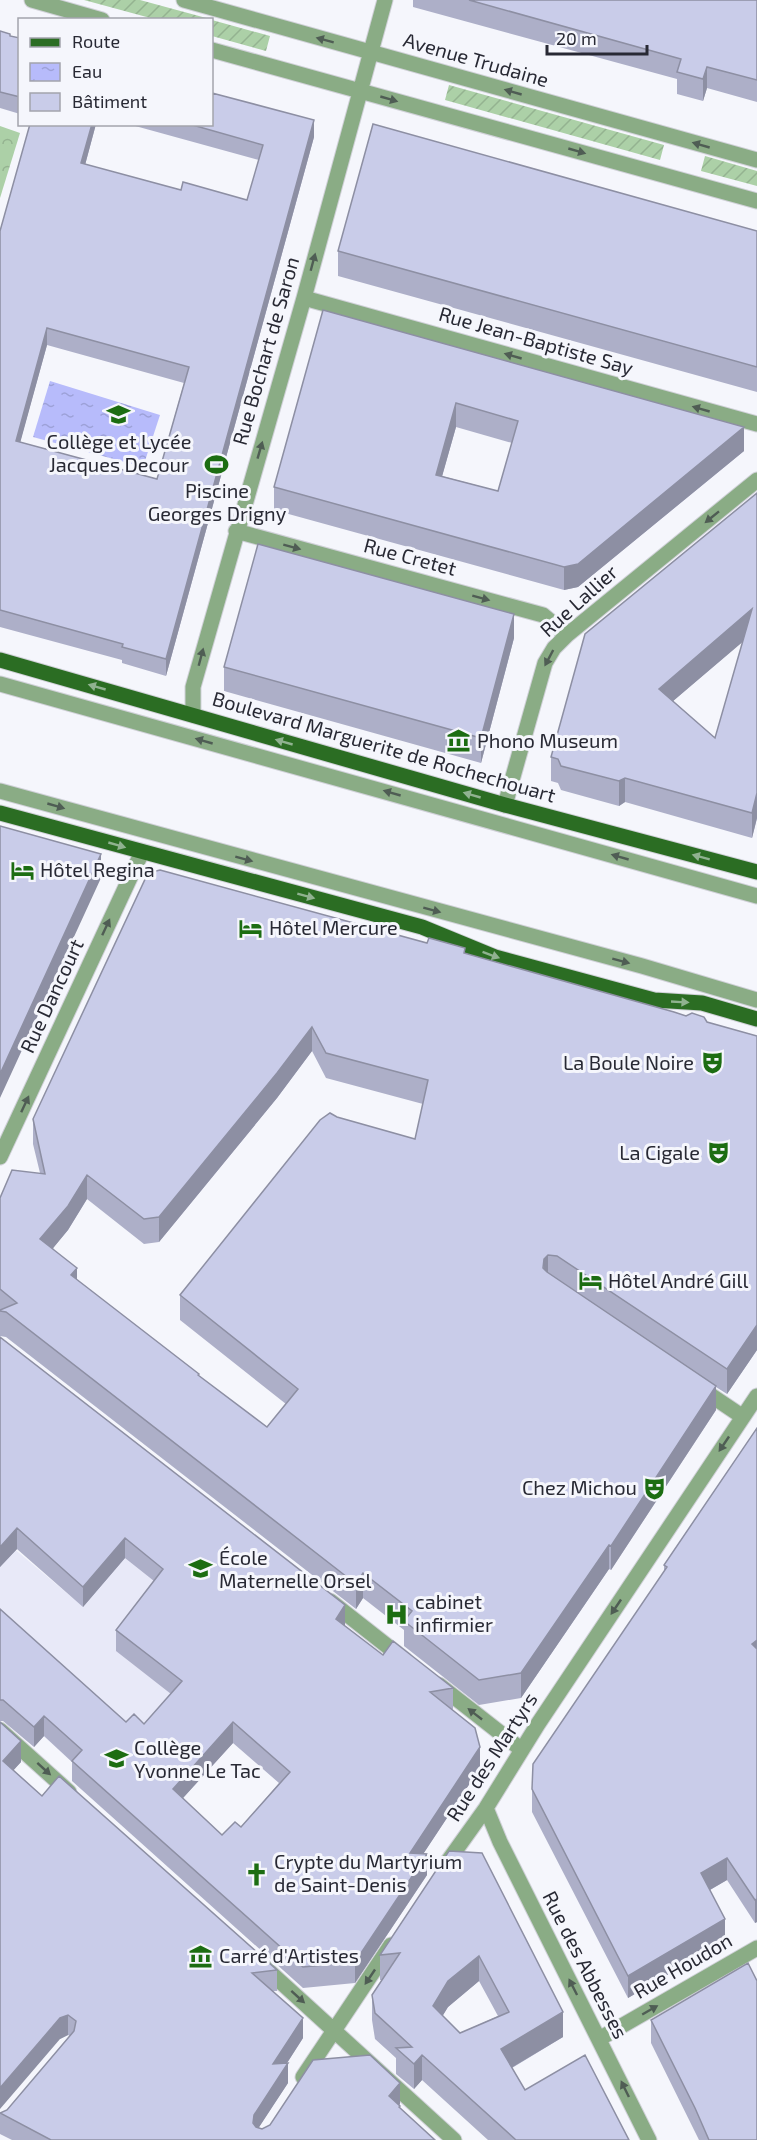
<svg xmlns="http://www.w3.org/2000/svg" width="757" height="2140" font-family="'Exo 2',sans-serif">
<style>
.built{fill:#e8e9f8}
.park{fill:url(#park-crowns)}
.garden{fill:url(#garden-furrows)}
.water{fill:url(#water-ripples)}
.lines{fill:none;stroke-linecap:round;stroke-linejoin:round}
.lane-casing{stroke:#d0d1d8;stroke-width:17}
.street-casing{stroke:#d0d1d8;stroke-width:17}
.primary-casing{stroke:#d0d1d8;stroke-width:17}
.lane{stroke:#8aac85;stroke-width:15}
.street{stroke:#8aac85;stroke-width:15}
.primary{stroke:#2b6d23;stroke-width:15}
.wall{fill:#adafc8;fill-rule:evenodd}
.shaded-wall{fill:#8d8fa3}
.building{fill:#c9cce9;stroke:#8d8fa3;stroke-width:1.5;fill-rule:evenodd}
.oneway{fill:#4f5d54}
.oneway2{fill:#90b290}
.labels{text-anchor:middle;stroke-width:6;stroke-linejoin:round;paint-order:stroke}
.street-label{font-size:20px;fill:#282934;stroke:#f5f6fc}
.poi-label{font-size:20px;fill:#282934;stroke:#f5f6fc;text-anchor:start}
</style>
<defs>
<pattern id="park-crowns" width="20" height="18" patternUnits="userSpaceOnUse" patternTransform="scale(1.5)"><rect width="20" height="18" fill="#acd0a7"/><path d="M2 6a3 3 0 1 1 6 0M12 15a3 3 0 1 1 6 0" fill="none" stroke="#94b390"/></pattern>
<pattern id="garden-furrows" width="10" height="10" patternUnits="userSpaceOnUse" patternTransform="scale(1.5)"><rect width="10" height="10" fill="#acd0a7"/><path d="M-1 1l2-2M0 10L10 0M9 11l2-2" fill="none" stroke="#94b390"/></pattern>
<pattern id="water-ripples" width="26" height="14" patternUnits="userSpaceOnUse" patternTransform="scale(1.5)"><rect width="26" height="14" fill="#b7bbfb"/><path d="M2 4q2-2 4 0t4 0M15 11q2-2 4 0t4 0" fill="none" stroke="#9da1d8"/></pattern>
</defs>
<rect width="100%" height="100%" fill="#f5f6fc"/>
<path class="built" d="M158 1500 296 1608 134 1819 0 1696V1537L74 1599Z"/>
<path class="park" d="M0 126 20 133 0 198Z"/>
<path class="garden" d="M84 0H140L210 19H154Z
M212 20 270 36 266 51 212 36Z
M449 85 664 145 660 160 445 100Z
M705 156 757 171V186L701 171Z"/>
<path class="water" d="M50 381 160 415 143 467 33 437Z"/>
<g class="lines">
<defs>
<path id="lane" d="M0 684 757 896
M0 791 642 966 757 1000"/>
<path id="street" d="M32 0 102 20
M184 0 757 160
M212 50 757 201
M304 298 757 424
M236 531 543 615 567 635
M193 715V687L304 298 385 0
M505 805 545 663 554 648 567 635 757 480
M0 1157 142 852
M700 1388 743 1417
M330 1601 405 1660
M439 1685 522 1750
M0 1730 69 1792
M486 1808 500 1842 649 2140
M443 1868 486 1808 538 1724 757 1396
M261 1964 454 2140
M599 2039 757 1948
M303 2077 391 1945"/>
<path id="primary" d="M0 660 505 805 757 872
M0 813 422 927 495 957 654 1000 702 1003 757 1019"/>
</defs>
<use href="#lane" class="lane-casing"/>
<use href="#street" class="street-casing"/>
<use href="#primary" class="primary-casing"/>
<use href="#lane" class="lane"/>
<use href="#street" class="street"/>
<use href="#primary" class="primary"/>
</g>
<path class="wall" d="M413 0H757V102L707 88 703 101 677 94V79L413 7Z
M0 31 10 36 20 38V114L0 108Z
M30 124H96L85 165 181 190 247 200 259 160 128 124H212L314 137 166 676 122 663V660L0 627V231ZM47 345 184 383 157 479 20 442Z
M757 231V392L338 276V251Z
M323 310 744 451 578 587 564 590 274 510V487ZM456 427 512 443 498 491 442 476Z
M757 493V818L752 838 625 802 619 806 561 790 558 783 551 781V757ZM743 641 715 738 673 701Z
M514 638 481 763 224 691V667Z
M465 954 757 1036V1350L727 1394 716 1387V1410L611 1570 609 1569 521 1698 479 1705 404 1646V1630L363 1598 356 1609 6 1337 0 1336V1198L40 1173 33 1144V1119ZM312 1051 326 1078 423 1104 415 1139 337 1117 180 1295V1320L286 1404 267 1427 199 1376 77 1280 53 1248 68 1230 87 1199 144 1244 159 1242 277 1098Z
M0 1337 345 1625V1626L383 1655 453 1688V1709H452L480 1768 423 1854 427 1875 355 1983 303 1988 72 1781V1762L44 1736 34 1747 3 1721H0V1609L126 1722 144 1724 171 1694 116 1651V1630L154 1581 125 1558 83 1607 17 1549 0 1567ZM233 1743 279 1783 241 1827 222 1835 183 1798Z
M757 1428V1922L755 1923 727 1880 710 1890 725 1941 628 1998 532 1812V1789L664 1572V1565Z
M0 1722 21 1762 13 1770 42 1796 277 1970V1991H273L303 2038 287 2063 288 2083 258 2128 262 2129 400 2104 399 2105 400 2108 435 2140H12L0 2134V2113L7 2110 70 2036 68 2035 60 2039Z
M449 1851 563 2037 512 2068 525 2090 629 2140H488L422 2080 414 2089 396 2074V2058L375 2039 372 2020V1995L382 1980H380V1955ZM479 1981 498 2016 460 2033 442 2016 448 2007Z
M651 2020 757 2140H699L651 2043Z"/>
<path class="shaded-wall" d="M707 67V88L703 101V79Z
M314 120V137L166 676V659Z
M92 124H96L81 180V163Z
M47 328V345L16 458V441Z
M456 403V427L436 498V475Z
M744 427V451L578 587 564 590V567Z
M752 609V634L659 713V689Z
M514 614V638L481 763V738Z
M625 778V802L619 806V781Z
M757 793V818L752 838V813Z
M101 854V878L0 1098V1074Z
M312 1027V1051L277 1098 159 1242V1217Z
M87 1175V1199L68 1230 40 1264V1239Z
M548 1255V1280L543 1293 544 1259Z
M77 1268V1293L71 1275Z
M757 1325V1350L727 1394V1369Z
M716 1386V1410L611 1570V1546Z
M17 1528V1549L0 1567V1547Z
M125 1538V1558L83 1607V1587Z
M609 1545V1569L521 1698V1673Z
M363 1573V1598L356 1609V1584Z
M345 1605V1625L336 1640V1619Z
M757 1640V1662L752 1644Z
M44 1716V1736L34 1747V1727Z
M233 1722V1743L173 1809V1789Z
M21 1741V1762L3 1782V1761Z
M480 1747V1768L410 1874V1853Z
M427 1854V1875L355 1983V1962Z
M727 1858V1880L701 1895V1873Z
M757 1899V1922L755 1923V1900Z
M725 1919V1941L628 1998V1976Z
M479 1956V1981L448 2007 433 2032V2006L448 1981Z
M563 2012V2037L501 2074V2049Z
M68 2015V2035L60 2039 0 2109V2088L60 2018Z
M303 2018V2038L273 2085V2064Z
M422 2055V2080L414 2089V2064Z
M288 2063V2083L254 2135 253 2140 254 2115Z
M400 2083V2104L389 2116V2096Z"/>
<path class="building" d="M469 0H757V80L707 67 703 79 677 72 681 59Z
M0 31 10 34V36L20 38V97L0 92Z
M212 93 314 120 166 659 122 647 123 644 0 610V231L30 124H92L81 163 181 190 183 182 247 200 263 145 189 124H212ZM47 328 189 367 157 479 16 441Z
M373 124 757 231V367L338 251Z
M323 310 744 427 578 564 564 567 274 487ZM456 403 518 421 498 491 436 475Z
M757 493V793L752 813 625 778 619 781 561 766 558 759 551 757 585 634ZM752 609 715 738 659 689Z
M258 544 514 614 481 738 224 667Z
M0 826 101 854 0 1074Z
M160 870 427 943 429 938 465 948 464 953 674 1012 686 1016 692 1013 704 1017 707 1022 757 1036V1325L727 1369 557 1256 548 1255 544 1259 543 1268 547 1272 716 1386 611 1546 609 1545 521 1673 479 1680 404 1621 412 1611 363 1573 356 1584 6 1312 0 1311V1310L17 1303 0 1289V1198L12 1170 45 1174 33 1119 148 873ZM312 1027 326 1053 428 1080 415 1139 337 1117 330 1113 320 1120 180 1295 298 1389 267 1427 198 1375 199 1374 71 1275 77 1268 40 1239 68 1206 87 1175 144 1219 159 1217 277 1073Z
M0 1337 345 1605 336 1619 383 1655 393 1641 453 1688 430 1692 475 1728 480 1747 410 1853 427 1854 355 1962 303 1967 72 1761 82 1750 44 1716 34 1727 3 1700H0V1609L126 1722 134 1714 144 1724 182 1681 116 1630 163 1569 125 1538 83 1587 17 1528 0 1547ZM233 1722 290 1772 241 1827 235 1822 222 1835 173 1789Z
M757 1428V1640L752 1644 757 1649V1899L755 1900 727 1858 701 1873 725 1919 628 1976 532 1789 533 1764 667 1567 664 1565Z
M0 1722 21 1741 3 1761 42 1796 59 1776 277 1970 252 1973 303 2018 273 2064 288 2063 254 2115 253 2123 256 2127 262 2129 270 2125 313 2060 370 2055 400 2083 389 2096 400 2106 399 2107 435 2140H51L0 2113 7 2110 74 2031 76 2021 68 2015 60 2018 0 2088Z
M449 1851 482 1853 563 2012 501 2049 525 2090 585 2055 629 2140H516L422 2055 414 2064 396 2048 412 2047 375 2013 372 1995 400 1953 380 1955ZM479 1956 509 2012 460 2033 433 2006 448 1981Z
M748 1963 757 1981V2140H709L695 2108 651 2020Z"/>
<defs><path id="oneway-solid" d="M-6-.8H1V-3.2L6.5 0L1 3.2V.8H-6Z" transform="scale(1.5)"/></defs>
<g class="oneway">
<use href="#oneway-solid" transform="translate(325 40) rotate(-165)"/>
<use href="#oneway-solid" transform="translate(513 92) rotate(-164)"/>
<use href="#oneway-solid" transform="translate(389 99) rotate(16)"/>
<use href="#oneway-solid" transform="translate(701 145) rotate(-164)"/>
<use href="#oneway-solid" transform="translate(577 151) rotate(16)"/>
<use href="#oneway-solid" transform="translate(313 262) rotate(-75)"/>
<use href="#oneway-solid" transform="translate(513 356) rotate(-164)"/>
<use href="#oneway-solid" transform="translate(701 409) rotate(-164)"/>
<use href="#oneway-solid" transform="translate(260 450) rotate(-74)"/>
<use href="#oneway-solid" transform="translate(712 517) rotate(141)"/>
<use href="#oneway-solid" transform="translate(292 547) rotate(15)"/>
<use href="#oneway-solid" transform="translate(481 598) rotate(15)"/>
<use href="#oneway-solid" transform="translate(201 657) rotate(-75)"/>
<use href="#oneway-solid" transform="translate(549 658) rotate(118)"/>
<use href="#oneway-solid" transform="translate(204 741) rotate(-164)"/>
<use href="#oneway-solid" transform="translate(392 793) rotate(-164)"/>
<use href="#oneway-solid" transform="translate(56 806) rotate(16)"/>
<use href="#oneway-solid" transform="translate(620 857) rotate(-164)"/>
<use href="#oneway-solid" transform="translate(244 859) rotate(15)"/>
<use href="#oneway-solid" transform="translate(432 910) rotate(15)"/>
<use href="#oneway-solid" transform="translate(106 927) rotate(-65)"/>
<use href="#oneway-solid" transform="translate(621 961) rotate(15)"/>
<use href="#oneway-solid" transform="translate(25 1104) rotate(-65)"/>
<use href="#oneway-solid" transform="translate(724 1444) rotate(124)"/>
<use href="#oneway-solid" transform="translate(616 1607) rotate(124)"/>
<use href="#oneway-solid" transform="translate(475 1714) rotate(-142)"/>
<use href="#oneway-solid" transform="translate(44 1769) rotate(42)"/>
<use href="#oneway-solid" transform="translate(370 1977) rotate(124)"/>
<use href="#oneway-solid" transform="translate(573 1987) rotate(-117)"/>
<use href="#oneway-solid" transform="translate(298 1997) rotate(42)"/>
<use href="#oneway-solid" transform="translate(650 2010) rotate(-30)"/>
<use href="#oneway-solid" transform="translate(625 2089) rotate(-116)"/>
</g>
<g class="oneway2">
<use href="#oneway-solid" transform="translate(97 687) rotate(-164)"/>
<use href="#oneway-solid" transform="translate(284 742) rotate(-164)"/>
<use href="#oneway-solid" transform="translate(472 795) rotate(-164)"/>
<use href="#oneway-solid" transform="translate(117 845) rotate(16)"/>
<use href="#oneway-solid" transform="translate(701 857) rotate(-165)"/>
<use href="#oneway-solid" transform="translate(306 896) rotate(15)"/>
<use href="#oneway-solid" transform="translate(491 955) rotate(20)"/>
<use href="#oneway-solid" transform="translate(680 1002) rotate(3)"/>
</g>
<defs>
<symbol id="school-bare" viewBox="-9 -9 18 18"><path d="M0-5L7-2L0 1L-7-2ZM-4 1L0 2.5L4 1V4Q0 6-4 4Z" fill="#1c6d12" stroke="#f5f6fc" stroke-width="2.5" paint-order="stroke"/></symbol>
<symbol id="stadium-bare" viewBox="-9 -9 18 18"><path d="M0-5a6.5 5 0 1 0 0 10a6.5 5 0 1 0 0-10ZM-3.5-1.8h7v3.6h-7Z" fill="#1c6d12" stroke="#f5f6fc" stroke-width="2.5" paint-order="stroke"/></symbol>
<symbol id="museum-bare" viewBox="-9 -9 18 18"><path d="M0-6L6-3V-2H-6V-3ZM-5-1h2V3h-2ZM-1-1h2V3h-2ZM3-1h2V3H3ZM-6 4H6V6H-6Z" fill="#1c6d12" stroke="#f5f6fc" stroke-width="2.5" paint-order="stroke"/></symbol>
<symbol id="hotel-bare" viewBox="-9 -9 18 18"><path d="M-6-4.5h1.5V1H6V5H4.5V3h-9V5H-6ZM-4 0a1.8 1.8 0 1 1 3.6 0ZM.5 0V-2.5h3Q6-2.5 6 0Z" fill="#1c6d12" stroke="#f5f6fc" stroke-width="2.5" paint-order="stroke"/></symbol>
<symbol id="theatre-bare" viewBox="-9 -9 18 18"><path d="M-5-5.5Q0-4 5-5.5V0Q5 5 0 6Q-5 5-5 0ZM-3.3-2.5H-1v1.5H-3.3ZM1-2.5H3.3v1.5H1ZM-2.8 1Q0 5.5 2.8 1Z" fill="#1c6d12" stroke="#f5f6fc" stroke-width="2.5" paint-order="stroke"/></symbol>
<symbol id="hospital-bare" viewBox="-9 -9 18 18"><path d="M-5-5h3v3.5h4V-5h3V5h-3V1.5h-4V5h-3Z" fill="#1c6d12" stroke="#f5f6fc" stroke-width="2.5" paint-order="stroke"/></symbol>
<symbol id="church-bare" viewBox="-9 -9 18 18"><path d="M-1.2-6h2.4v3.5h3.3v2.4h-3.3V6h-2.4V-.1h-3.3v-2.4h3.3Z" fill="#1c6d12" stroke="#f5f6fc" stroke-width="2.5" paint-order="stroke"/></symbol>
</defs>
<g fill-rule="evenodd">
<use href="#school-bare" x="102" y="398" width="33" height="33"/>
<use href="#stadium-bare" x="200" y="448" width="33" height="33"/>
<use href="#museum-bare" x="442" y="724" width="33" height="33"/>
<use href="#hotel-bare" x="6" y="854" width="33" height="33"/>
<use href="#hotel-bare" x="234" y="912" width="33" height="33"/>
<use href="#theatre-bare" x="696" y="1046" width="33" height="33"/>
<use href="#theatre-bare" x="702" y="1136" width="33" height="33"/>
<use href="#hotel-bare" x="574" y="1264" width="33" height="33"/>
<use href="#theatre-bare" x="638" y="1472" width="33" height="33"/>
<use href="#school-bare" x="184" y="1552" width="33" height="33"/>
<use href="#hospital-bare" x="380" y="1598" width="33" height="33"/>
<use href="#school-bare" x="100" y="1742" width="33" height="33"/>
<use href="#church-bare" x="240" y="1858" width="33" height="33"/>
<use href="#museum-bare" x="184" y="1940" width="33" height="33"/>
</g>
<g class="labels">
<g class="street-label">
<text transform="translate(476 60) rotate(16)" y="7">Avenue Trudaine</text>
<text transform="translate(536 341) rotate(16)" y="7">Rue Jean-Baptiste Say</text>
<text transform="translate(266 351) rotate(-74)" y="7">Rue Bochart de Saron</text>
<text transform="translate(410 557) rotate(15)" y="7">Rue Cretet</text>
<text transform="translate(579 601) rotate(-42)" y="7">Rue Lallier</text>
<text transform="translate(384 747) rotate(16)" y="7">Boulevard Marguerite de Rochechouart</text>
<text transform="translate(52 996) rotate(-65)" y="7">Rue Dancourt</text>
<text transform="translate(492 1757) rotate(-57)" y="7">Rue des Martyrs</text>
<text transform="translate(585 1965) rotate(63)" y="7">Rue des Abbesses</text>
<text transform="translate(683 1966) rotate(-30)" y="7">Rue Houdon</text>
</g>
<g class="poi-label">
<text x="119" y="449" text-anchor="middle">Collège et Lycée<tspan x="119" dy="23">Jacques Decour</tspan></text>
<text x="217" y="498" text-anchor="middle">Piscine<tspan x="217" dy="23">Georges Drigny</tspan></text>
<text x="477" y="748">Phono Museum</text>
<text x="40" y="877">Hôtel Regina</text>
<text x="269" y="935">Hôtel Mercure</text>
<text x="694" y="1070" text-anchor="end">La Boule Noire</text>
<text x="700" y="1160" text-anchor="end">La Cigale</text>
<text x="608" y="1288">Hôtel André Gill</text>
<text x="637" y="1495" text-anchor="end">Chez Michou</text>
<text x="219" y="1565">École<tspan x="219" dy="23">Maternelle Orsel</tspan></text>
<text x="415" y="1609">cabinet<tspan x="415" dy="23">infirmier</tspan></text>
<text x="134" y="1755">Collège<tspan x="134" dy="23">Yvonne Le Tac</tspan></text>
<text x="274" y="1869">Crypte du Martyrium<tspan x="274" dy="23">de Saint-Denis</tspan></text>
<text x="219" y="1963">Carré d'Artistes</text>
</g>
</g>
<rect x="18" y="18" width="195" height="108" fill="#f5f6fc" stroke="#a3a4ac" stroke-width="1.5"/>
<rect x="30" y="38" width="30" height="9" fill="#2b6d23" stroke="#a3a4ac" stroke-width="1.5"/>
<text x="72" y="48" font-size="18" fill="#282934">Route</text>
<rect x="30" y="63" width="30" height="18" fill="url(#water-ripples)" stroke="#a3a4ac" stroke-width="1.5"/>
<text x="72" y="78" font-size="18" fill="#282934">Eau</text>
<rect x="30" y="93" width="30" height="18" fill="#c9cce9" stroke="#a3a4ac" stroke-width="1.5"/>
<text x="72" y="108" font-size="18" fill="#282934">Bâtiment</text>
<path d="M547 45v9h100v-9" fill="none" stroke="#282934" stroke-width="3"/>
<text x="556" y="45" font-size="18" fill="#282934" stroke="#f5f6fc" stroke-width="4.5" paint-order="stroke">20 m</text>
</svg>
